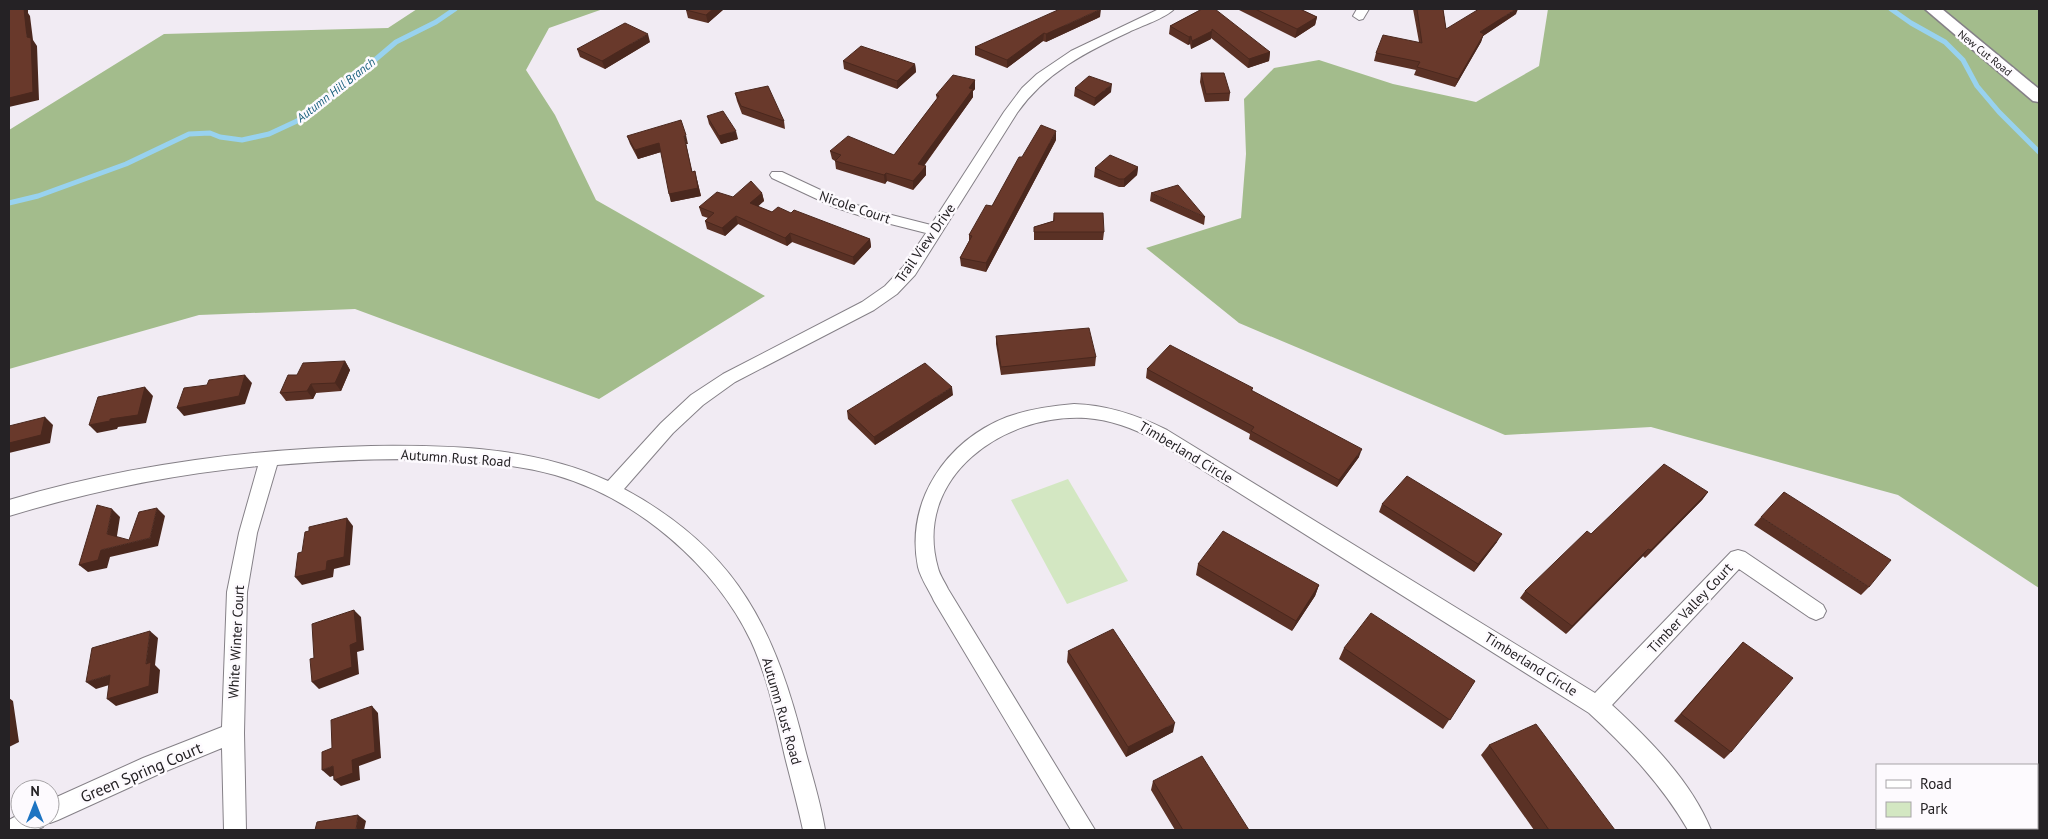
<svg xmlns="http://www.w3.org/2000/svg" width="2048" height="839" font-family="'PT Sans',sans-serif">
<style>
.green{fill:#d3e7c2}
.forest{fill:#a3bc8c}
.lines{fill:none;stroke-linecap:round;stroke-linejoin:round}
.stream{stroke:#98d2ef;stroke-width:5}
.minor-casing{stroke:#858087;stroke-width:2}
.tertiary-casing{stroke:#858087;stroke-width:3}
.minor{fill:#fff;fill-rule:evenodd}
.tertiary{fill:#fff;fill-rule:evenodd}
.wall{fill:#5a3125}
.shaded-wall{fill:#4a281e}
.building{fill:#69392b;stroke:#4a281e}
.labels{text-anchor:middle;stroke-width:5;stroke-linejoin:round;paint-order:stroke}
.far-street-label{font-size:11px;fill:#252225;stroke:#fdfafe}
.far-water-label{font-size:12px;font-style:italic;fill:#185f7c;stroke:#fdfafe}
.street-label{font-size:14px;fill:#252225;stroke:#fdfafe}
.near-street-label{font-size:16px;fill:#252225;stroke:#fdfafe}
</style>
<rect width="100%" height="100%" fill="#f1ebf3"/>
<path class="green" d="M1068 479 1128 581 1067 604 1011 500Z"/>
<path class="forest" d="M417 9H603L549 28 526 70 555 115 596 200 765 296 599 399 355 309 199 315 9 369V130L164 34 388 28Z
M1548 9H2039V588L1898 495 1651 427 1505 435 1239 323 1146 248 1241 218 1246 154 1244 99 1274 68 1319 60 1393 84 1476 102 1539 66Z"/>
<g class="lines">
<path class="stream" d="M1891 9 1911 23 1945 42 1963 60 1977 86 1999 112 2039 152
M9 203 38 196 126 164 189 134 210 133 220 137 242 140 269 134 297 121 329 99 396 42 436 22 455 9"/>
<defs>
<path id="minor" d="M1159 9H1174C1166 18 1141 26 1129 32 1086 52 1045 73 1017 113L915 275 897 294 874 310 735 382 703 405 673 433 624 489C739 551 776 631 806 753 813 779 821 804 825 830H803C798 806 791 781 785 757 776 718 768 678 751 641 715 565 636 498 555 475 474 453 360 458 277 465L257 533 247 592 244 733 246 830H224L222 748 159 774 58 820 50 823 45 821 43 827 36 830H9V820L20 814V819H50V800L143 758 222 727 227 592 239 533 258 466C173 474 91 491 9 516V500C127 465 247 449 371 446 451 445 535 447 608 481L661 423 691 395 723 374 862 302 885 286 903 267 926 233 867 218 834 207 772 178 770 175 772 172H782L844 201 876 211 931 225 1004 112 1022 88 1037 74 1071 51Z
M1357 9H1369L1363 19 1359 20 1353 16Z
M1074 404C1108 405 1137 415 1167 430L1595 693 1731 552 1738 550 1745 552 1823 605 1826 611 1823 617 1816 620 1809 617 1739 569 1612 705C1650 740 1691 781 1711 830H1688C1662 785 1627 748 1589 713L1155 440C1133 428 1111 420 1086 418 1004 413 912 477 938 568 940 576 945 582 948 589L1095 830H1071L934 601C929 590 921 579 918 567 905 501 946 441 1007 417 1029 409 1051 406 1074 404Z"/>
<path id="tertiary" d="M1925 9H1942L2039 89V102L2033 101Z"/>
</defs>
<use href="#minor" class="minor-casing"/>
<use href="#tertiary" class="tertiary-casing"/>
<use href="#minor" class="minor"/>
<use href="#tertiary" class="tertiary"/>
</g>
<path class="wall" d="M687 9H724L708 23 688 18 686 10Z
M1202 9 1270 52 1269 61 1248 68 1211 38V39L1191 49 1190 44 1188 45 1169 34 1170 26Z
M1237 9H1300L1317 17 1315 25 1295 38Z
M1413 9H1443L1446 29 1516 14 1483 36 1481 42 1455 87 1414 75 1416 70 1374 61 1376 53 1419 42Z
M1100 17 1046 42 1043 41 1007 68 975 55V47Z
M650 42 605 69 580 57 577 49Z
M843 61 915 64 916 72 897 89 844 69Z
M1201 73 1230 93 1229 101 1205 102 1200 82Z
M975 80V89L973 91V97L924 166H926V175L913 190 887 181 885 184 836 169 835 161 832 159 830 151 894 155 937 99 936 95Z
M1075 88 1111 92 1094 106 1074 96Z
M735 93 784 121 785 129 742 114 737 101Z
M707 116 738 139 721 144 709 124Z
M627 136 688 144H686L692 172 697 180 701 196 671 202 661 152 638 159 630 144Z
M1056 140 986 272 961 266 960 258 969 241V235L992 206 1022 157Z
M1138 167 1137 175 1124 187H1119L1094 177 1095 168Z
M762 193 764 201 757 206 772 212 791 213 870 239 871 247 854 265 792 242 787 246 738 224 725 236 707 229 705 221 708 218 702 216 699 207 733 197Z
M1151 193 1205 217 1204 225 1150 201Z
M1054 213 1104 232 1103 240H1034V227L1053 221Z
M996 336 1096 357 1095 366 1001 375 996 344Z
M345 361 350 370 341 391 316 393 313 399 286 401 280 393 297 375Z
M1147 369 1253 388 1252 391 1359 457 1337 487 1249 439 1250 434 1146 378Z
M953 395 875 445 848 419 847 411Z
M1708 492 1702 500 1645 558 1643 556 1566 634 1520 598 1525 591 1591 534Z
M1382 504 1497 542 1474 572 1379 512Z
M1761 517 1869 587 1861 595 1754 525Z
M1198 564 1319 585 1315 596 1292 631 1196 575Z
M1743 642 1731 752 1724 759 1674 721Z
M1344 648 1475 681 1443 729 1339 659Z
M1068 651 1173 732 1126 757 1067 662Z
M1489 745 1615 830H1534L1481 755Z
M1153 781 1249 830H1175L1151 790Z"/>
<path class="shaded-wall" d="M22 9H28V13L30 16 33 40 37 46 39 100 9 107V98L27 37Z
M713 9H724L708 23 706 15Z
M1101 9 1100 17 1046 42V34Z
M1516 9H1518L1516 14 1483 36 1481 42 1455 87 1458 79 1480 32Z
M1317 17 1315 25 1295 38 1297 29Z
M1212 31 1211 39 1191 49 1192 41Z
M1044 33 1043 41 1007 68V60Z
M648 34 650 42 605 69 602 61Z
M1191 36 1190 44 1188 45 1189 37Z
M1270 52 1269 61 1248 68 1249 59Z
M915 64 916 72 897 89V81Z
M975 80V89L973 91V97L919 172 918 164 969 88Z
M1112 84 1111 92 1094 106 1095 98Z
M736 131 738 139 721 144 719 136Z
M1056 131V140L986 272V263Z
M686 135 688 144H686L694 180 684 136Z
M659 143 661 152 638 159 635 150Z
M926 166V175L913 190V181Z
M1138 167 1137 175 1124 187V179Z
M695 171 701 196 671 202 669 194Z
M886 173 887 181 885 184 884 175Z
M762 193 764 201 752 212 750 203Z
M736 216 738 224 725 236 722 228Z
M790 233 792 242 787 246 785 238Z
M870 239 871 247 854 265 853 257Z
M345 361 350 370 341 391 335 383Z
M245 375 252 383 245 404 184 416 177 408Z
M311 384 316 393 313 399 307 391Z
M145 387 153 396 146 423 118 427 117 429 97 433 89 425 110 419Z
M952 387 953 395 875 445 874 437Z
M45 417 53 425 50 443 9 453V443Z
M1362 449 1359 457 1337 487 1339 480Z
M1708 492 1702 500 1645 558 1651 550Z
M157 508 165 516 158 546 110 557 107 568 88 572 79 565 101 550 150 538Z
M112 509 120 517 116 542 107 534Z
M347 518 353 526 350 565 334 569 333 577 302 585 295 577 327 561Z
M1502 534 1497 542 1474 572 1478 564Z
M1648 549 1643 556 1566 634 1572 626Z
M1319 585 1315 596 1292 631 1296 621Z
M354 610 361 617 364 650 357 652 359 674 319 689 312 682 350 645Z
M150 631 158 638 155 665 160 670 158 693 116 706 107 699 146 664Z
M110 675 119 682 96 689 86 682Z
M9 698 13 701 19 742 9 747Z
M372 706 378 713 381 758 359 766 360 780 341 786 334 780 352 760Z
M1175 723 1173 732 1126 757 1128 747Z
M333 766 341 773 330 777 322 770Z
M358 815 366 821 364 830H356Z"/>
<path class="building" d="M9 9H24L27 37 31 38 33 92 9 98Z
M687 9H713L706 15 686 10Z
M1060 9H1101L1046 34 1044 33 1007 60 975 47Z
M1202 9H1215L1270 52 1249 59 1212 29V31L1192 41 1191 36 1189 37 1170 26Z
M1255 9H1300L1317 17 1297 29Z
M1417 9H1443L1446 29 1479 9H1516L1480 32 1484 34 1458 79 1417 67 1420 62 1376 53 1383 35 1422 43Z
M625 23 648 34 602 61 577 49Z
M861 46 915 64 897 81 843 61Z
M1201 73H1224L1230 93 1206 94Z
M953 75 975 80 969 88 973 89 918 164 926 166 913 181 886 173 884 175 835 161 841 155 830 151 848 136 894 155 939 96 936 95Z
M1089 76 1112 84 1095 98 1075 88Z
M768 86 784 121 741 106 735 93Z
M723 111 736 131 719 136 707 116Z
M681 120 686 135 684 136 692 172 695 171 698 188 669 194 659 143 635 150 627 136Z
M1041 125 1056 131 986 263 960 258 972 236 969 235 986 205 992 206 1019 157H1022Z
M1110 155 1138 167 1124 179H1119L1095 168Z
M751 181 762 193 750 203 772 212 778 207 791 213 794 210 870 239 853 257 790 233 785 238 736 216 722 228 705 221 714 213 699 207 717 192 733 197Z
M1178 185 1205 217 1151 193Z
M1054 213H1103L1104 232H1034V227L1054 221Z
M1089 328 1096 357 1001 367 996 336Z
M1170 345 1253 388 1251 390 1362 449 1339 480 1251 431 1254 427 1147 369Z
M345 361 335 383 311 384 307 391 280 393 288 375H297L303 363Z
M925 363 952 387 874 437 847 411Z
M245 375 239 396 177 408 184 388 207 385 209 380Z
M145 387 138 415 110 419V421L89 425 98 397Z
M45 417 41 435 9 443V426Z
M1664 464 1708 492 1651 550 1648 549 1572 626 1525 591 1587 531 1591 534Z
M1407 476 1502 534 1478 564 1382 504Z
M1784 492 1891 560 1869 587 1761 517Z
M97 505 112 509 107 534 129 540 139 512 157 508 150 538 101 550 98 560 79 565Z
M347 518 344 557 327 561 326 570 295 577 298 553 302 552 305 532 309 531V527Z
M1223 531 1319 585 1296 621 1198 564Z
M354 610 357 642 350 645 352 667 312 682 310 659 314 658 312 624Z
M1371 613 1475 681 1450 720 1344 648Z
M1113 629 1175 723 1128 747 1068 651Z
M150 631 146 664 151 662 149 686 107 699 110 675 86 682 92 648Z
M1743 642 1793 678 1731 752 1681 714Z
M372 706 375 752 352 760 353 773 334 780 333 766 322 770V752L332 748 331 720Z
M1536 724 1615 830H1549L1489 745Z
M1202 756 1249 830H1183L1153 781Z
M358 815 356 830H315L317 822Z"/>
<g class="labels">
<g class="far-street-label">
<text transform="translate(1985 53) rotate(39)" y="4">New Cut Road</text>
</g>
<g class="far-water-label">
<text transform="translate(336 90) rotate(-38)" y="4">Autumn Hill Branch</text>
</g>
<g class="street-label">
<text transform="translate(855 207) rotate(19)" y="5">Nicole Court</text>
<text transform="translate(925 243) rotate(-55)" y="5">Trail View Drive</text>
<text transform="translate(1186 452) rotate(31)" y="5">Timberland Circle</text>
<text transform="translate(456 458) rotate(4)" y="5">Autumn Rust Road</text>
<text transform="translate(1690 608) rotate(-47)" y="5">Timber Valley Court</text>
<text transform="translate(236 642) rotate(-87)" y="5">White Winter Court</text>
<text transform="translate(1531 664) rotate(32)" y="5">Timberland Circle</text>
<text transform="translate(782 711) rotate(74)" y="5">Autumn Rust Road</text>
</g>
<g class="near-street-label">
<text transform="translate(141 772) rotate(-23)" y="6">Green Spring Court</text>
</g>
</g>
<rect width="2048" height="839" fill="none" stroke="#252225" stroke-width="20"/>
<rect x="1876" y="764" width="162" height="65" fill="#fdfafe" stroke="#a7a4a7"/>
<rect x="1886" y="780" width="25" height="8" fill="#ffffff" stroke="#a7a4a7"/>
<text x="1920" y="789" font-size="15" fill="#252225">Road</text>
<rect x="1886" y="802" width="25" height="15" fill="#d3e7c2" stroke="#a7a4a7"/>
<text x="1920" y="814" font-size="15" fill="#252225">Park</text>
<g transform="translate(35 804)"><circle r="24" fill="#fdfafe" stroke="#a7a4a7"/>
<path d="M0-4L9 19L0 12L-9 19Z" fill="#1d74c2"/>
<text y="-8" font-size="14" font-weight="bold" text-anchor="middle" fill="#252225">N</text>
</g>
</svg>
